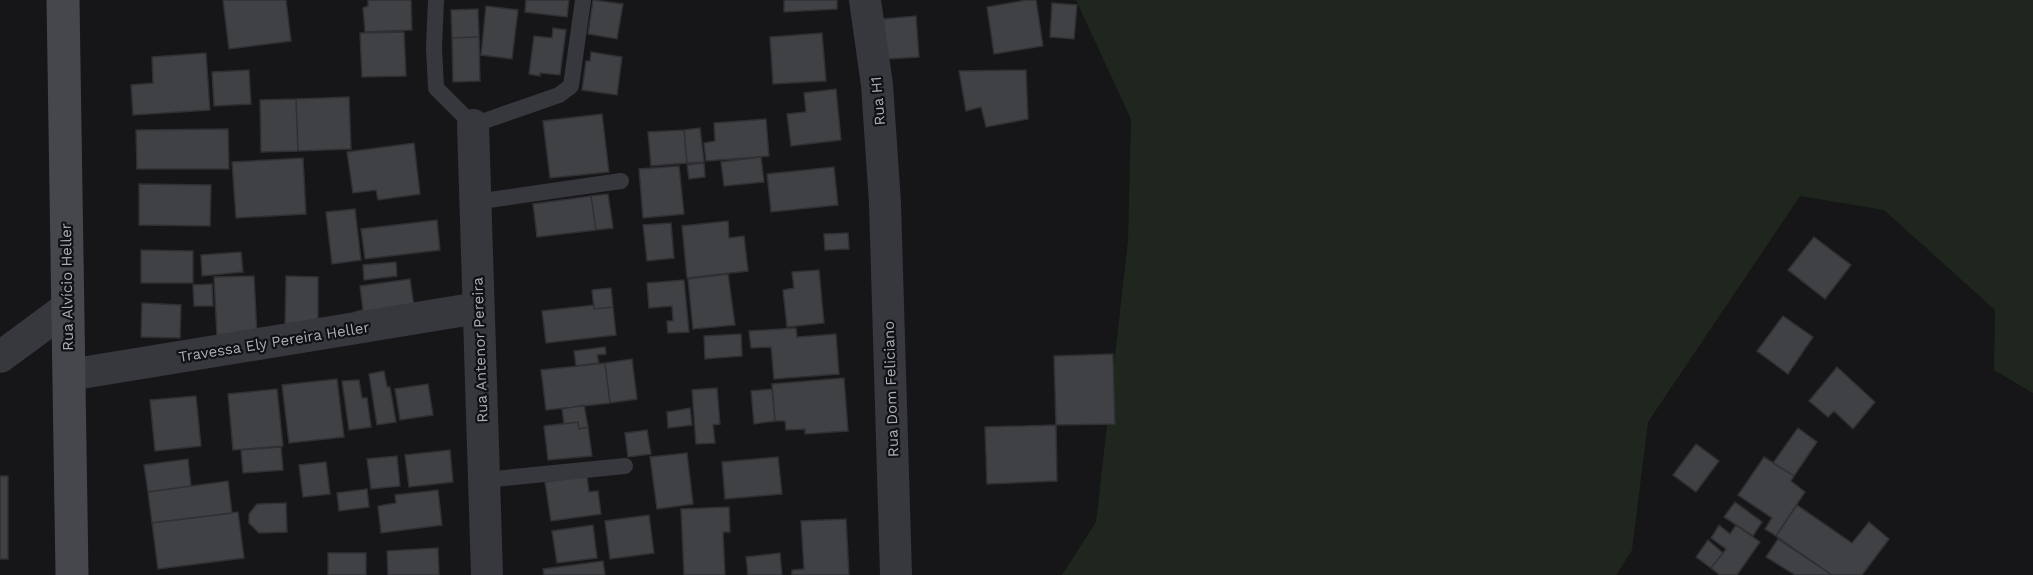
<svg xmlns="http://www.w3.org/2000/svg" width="2033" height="575" font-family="'Work Sans',sans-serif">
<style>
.green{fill:#1e261e}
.building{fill:#404145;stroke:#303034;stroke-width:1.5}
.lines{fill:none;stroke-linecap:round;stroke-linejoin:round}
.lane{stroke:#37383d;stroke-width:16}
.street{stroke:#37383d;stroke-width:32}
.secondary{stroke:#45474d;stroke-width:33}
.labels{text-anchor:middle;stroke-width:4.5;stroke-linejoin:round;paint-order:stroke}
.street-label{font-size:15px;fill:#a7aeb8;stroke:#111113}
</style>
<rect width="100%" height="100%" fill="#161618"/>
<path class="green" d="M1076 0H2033V393L1994 370 1995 310 1884 210 1800 196 1648 422 1632 550 1616 575H1062L1096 522 1128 241 1131 119Z"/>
<path class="building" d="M223 0H286L291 41 229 49Z
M368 0H411L412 30 365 32 363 8 368 6Z
M526 0H569L567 17 525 12Z
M593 0 623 4 617 39 588 34Z
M784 0H837V9L784 12Z
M1027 0H1036L1043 46 994 54 987 7Z
M1052 3 1077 5 1074 39 1050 37Z
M486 6 518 10 512 59 481 55Z
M478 9 479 37 452 38 451 10Z
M916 16 919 57 887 59 883 19Z
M553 28 566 30 560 75 540 73V76L529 74 534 36 552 38Z
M404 32 406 76 362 77 360 33Z
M822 33 826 81 773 84 770 37Z
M479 37 480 81 453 82 452 38Z
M591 52 622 57 617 95 582 90 586 61H590Z
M206 53 210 110 133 115 131 85 153 83 152 57Z
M249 70 251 104 214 106 212 72Z
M1026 70 1028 119 986 127 981 107 966 111 959 71Z
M836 89 841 140 791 146 787 114 806 112 804 93Z
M349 97 351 149 298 151 296 99Z
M296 99 298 151 261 152 260 100Z
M602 114 609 172 550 178 543 121Z
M766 119 769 156 706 161 704 143 715 141 714 123Z
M700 128 704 162 687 163 684 130Z
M228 129 229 169H137L136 130Z
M684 130 687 163 651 166 648 132Z
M414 143 420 194 378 200 376 190 353 193 347 152Z
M761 157 764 182 724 186 721 162Z
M303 158 306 214 236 218 232 162Z
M704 163 705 177 689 179 687 165Z
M679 166 684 214 643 218 639 169Z
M834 167 838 205 771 212 767 174Z
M139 184 211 185 210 226 139 225Z
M608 194 613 228 596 230 591 196Z
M591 196 596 230 537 237 533 204Z
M355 209 361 260 332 264 326 212Z
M437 220 440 250 365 259 361 229Z
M728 221 729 238 744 236 748 271 687 278 682 226Z
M671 223 674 258 647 261 643 225Z
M848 233 849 249 825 250 824 234Z
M1814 237 1851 265 1825 299 1788 270Z
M141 250 193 251V283H141Z
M241 252 243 272 202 276 201 255Z
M396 262 397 276 364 280 363 265Z
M819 270 824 323 787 327 783 290 794 288 792 272Z
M728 274 735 325 693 329 688 279Z
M254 276 257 335 217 337 214 277Z
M286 276 318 277V327H285Z
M410 279 415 313 356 321 355 312 363 310 360 286Z
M684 280 689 332 668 333 667 321H673L672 306 649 308 647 283Z
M212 284 213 306H194L193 285Z
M611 288 613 307 594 309 592 290Z
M142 303 181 305 180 338 141 337Z
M594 305V309L613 307 616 335 546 343 542 311Z
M1783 316 1813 337 1788 374 1757 351Z
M796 328 797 337 836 334 839 374 774 379 771 347 751 348 749 331Z
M741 334 742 356 705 359 704 336Z
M605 347 606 354 597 355 599 363 576 366 574 351Z
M1113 354 1115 424 1056 425 1054 356Z
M632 359 637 399 610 403 605 363Z
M605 363 610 403 546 410 541 370Z
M1837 367 1875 402 1853 429 1834 411 1828 417 1809 401Z
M384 371 387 387H390L396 422 377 425 369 374Z
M844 378 848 431 805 434V429L786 430 785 421H775L772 384Z
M337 379 344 437 289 443 282 385Z
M359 380 362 398H367L371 427 349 430 342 381Z
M428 384 433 415 400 420 395 389Z
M717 388 720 424 713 425 715 443 696 444 692 390Z
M277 389 283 446 233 450 228 394Z
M772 389 775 421 754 424 751 391Z
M196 396 201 446 155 451 150 400Z
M584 405 588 427 579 429 578 422 564 424 562 409Z
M690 408 692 425 668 428 667 412Z
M578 422 579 429 588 427 592 456 548 460 544 426Z
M1056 425 1057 481 987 484 985 427Z
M1798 428 1817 442 1794 476 1773 463Z
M647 430 651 454 628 457 625 433Z
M1696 444 1719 461 1696 492 1673 475Z
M281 447 283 470 243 473 241 450Z
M450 450 453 482 409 487 405 455Z
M687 453 693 504 657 509 650 457Z
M397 456 400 486 371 489 367 459Z
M778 457 782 494 725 499 722 462Z
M1764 457 1794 476 1791 481 1805 492 1776 536 1765 529 1772 518 1738 495Z
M188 459 191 486 148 492 144 465Z
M326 462 330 494 303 497 299 465Z
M0 476H8V559H0Z
M587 476 589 492 598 491 601 514 551 521 545 482Z
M228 481 232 513 152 523 148 492Z
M367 489 369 507 339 511 337 493Z
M438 490 442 525 381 533 378 506 396 503 395 495Z
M1735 502 1762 522 1753 536 1724 517Z
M286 503 287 532 259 533 249 523V514L257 504Z
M1797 505 1852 543 1869 522 1889 539 1862 575H1832L1776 536Z
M729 507 730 532H723L725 575H684L681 509Z
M238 512 244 558 158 569 152 523Z
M649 515 654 553 610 559 605 521Z
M846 519 849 575H792V570L804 569 801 521Z
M593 525 597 558 557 563 552 531Z
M1719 525 1730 534 1736 525 1760 542 1737 575H1720L1711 568 1726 549 1711 538Z
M1778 539 1832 575H1795L1766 557Z
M1708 540 1723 553 1711 568 1696 557Z
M438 548 439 575H388L387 551Z
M328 553H366V575H328Z
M780 553 782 575H748L746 557Z
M603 561 605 575H544L543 569Z"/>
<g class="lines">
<path class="lane" d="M436 0 434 48 436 88 473 125 559 95 571 86 583 0
M475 202 621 181
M484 480 625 466"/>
<path class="street" d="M865 0 877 85 885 203 896 575
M473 125 487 575
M0 357 68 307
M69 375 478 308"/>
<path class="secondary" d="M63 0 72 575"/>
</g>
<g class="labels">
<g class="street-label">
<text transform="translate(878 101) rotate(-95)" y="5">Rua H1</text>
<text transform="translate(67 287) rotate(-91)" y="5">Rua Alvício Heller</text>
<text transform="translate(274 342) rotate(-9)" y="5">Travessa Ely Pereira Heller</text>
<text transform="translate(480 350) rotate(-92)" y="5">Rua Antenor Pereira</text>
<text transform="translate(891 389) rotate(-92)" y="5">Rua Dom Feliciano</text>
</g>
</g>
</svg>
